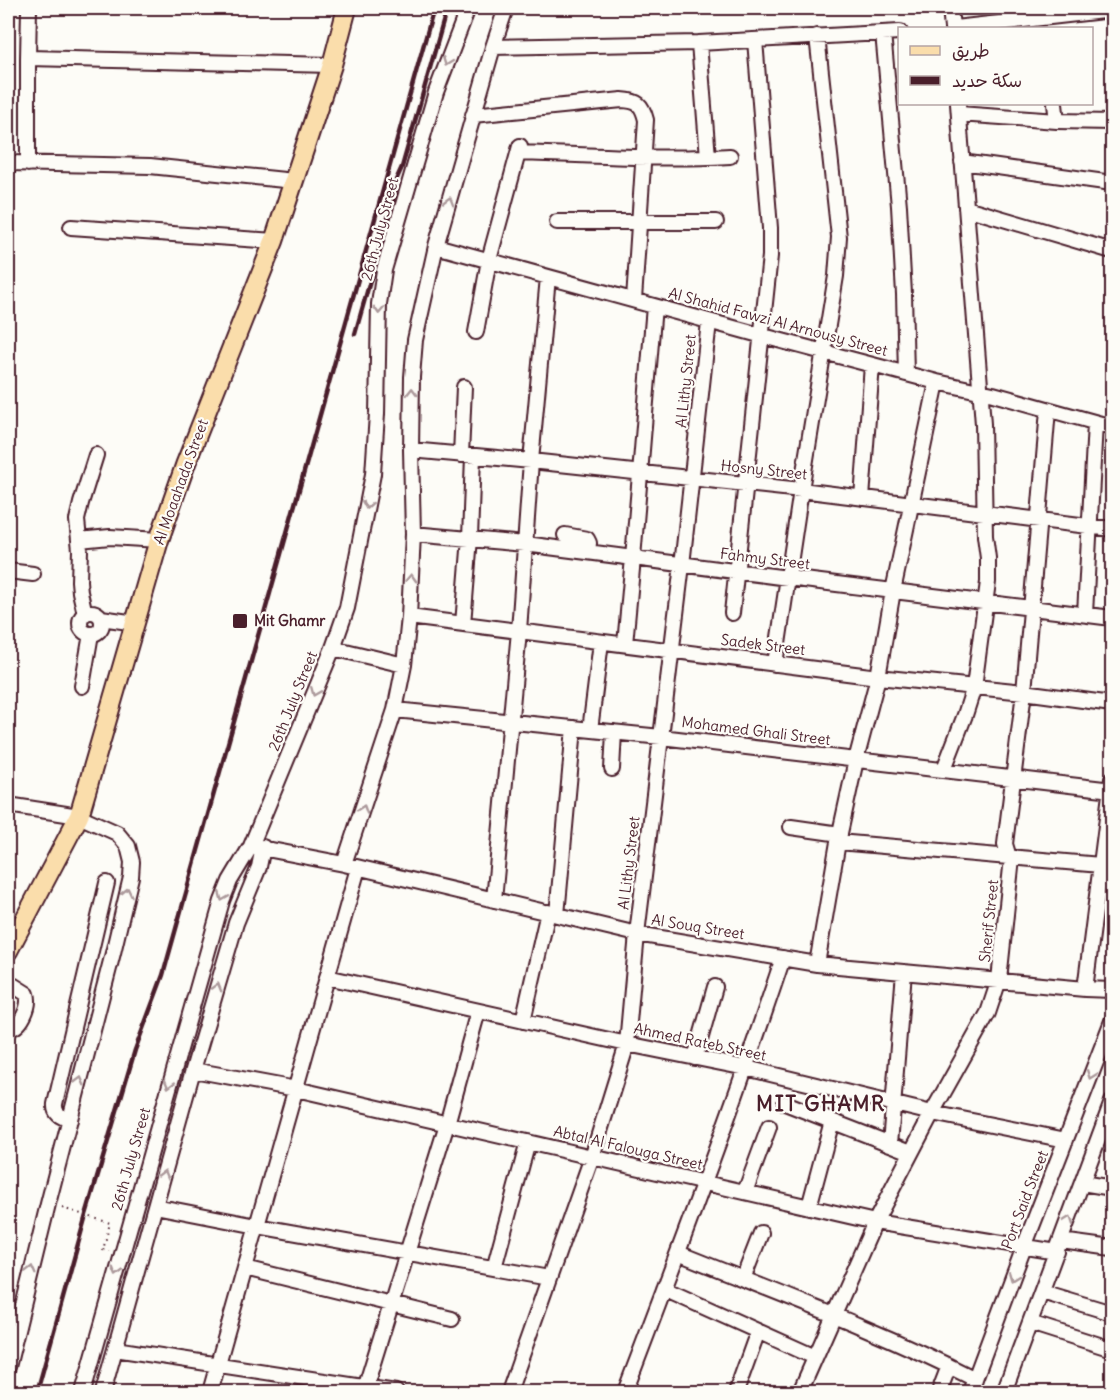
<svg xmlns="http://www.w3.org/2000/svg" width="1120" height="1400" font-family="Delius,'Playpen Sans Arabic',sans-serif">
<style>
.lines{fill:none;stroke-linecap:round;stroke-linejoin:round}
.minor-casing{stroke:#4a1f2b;stroke-width:18}
.major-casing{stroke:#4a1f2b;stroke-width:22}
.path{stroke:#4a1f2b;stroke-width:2;stroke-dasharray:1.5 4.5;stroke-linecap:butt}
.minor{stroke:#fdfcf7;stroke-width:14}
.major{stroke:#faddab;stroke-width:18}
.rail{stroke:#4a1f2b;stroke-width:4.5}
.oneway{stroke:#ac999b}
.poi-dot{fill:#4a1f2b;stroke:#fdfcf7;stroke-width:2}
.labels{text-anchor:middle;stroke-width:4.5;stroke-linejoin:round;paint-order:stroke}
.street-label{font-size:15px;fill:#4a1f2b;stroke:#fdfcf7}
.poi-label{font-size:15px;font-weight:bold;fill:#4a1f2b;stroke:#fdfcf7;text-anchor:start}
.district-label{font-size:21px;font-weight:bold;letter-spacing:1.5px;fill:#4a1f2b;stroke:#fdfcf7}
</style>
<rect width="100%" height="100%" fill="#fdfcf7"/>
<filter id="ink" filterUnits="userSpaceOnUse"><feTurbulence type="fractalNoise" baseFrequency=".0167" numOctaves="2"/><feDisplacementMap in="SourceGraphic" scale="12" xChannelSelector="R" yChannelSelector="G"/><feConvolveMatrix kernelMatrix="1 2 1 2 8 2 1 2 1" color-interpolation-filters="sRGB"/></filter>
<g filter="url(#ink)">
<g class="lines">
<defs>
<path id="minor" d="M950 8 952 28
M955 28 1112 10
M883 33 899 206 904 294 906 374
M699 43 708 157
M493 47 699 43 900 32
M28 58 332 65
M1055 104 1057 121
M959 114 1057 121 1112 122
M473 115 622 100C638 101 642 104 646 120L634 300
M518 153C588 155 659 160 730 156
M962 162 1112 183
M8 163 150 166 294 181
M28 164V58L29 8
M966 208 1112 251
M557 222H716
M71 227 274 241
M436 246 763 336 937 382 993 394 1112 427
M476 332 489 260 520 146
M411 450 531 461 801 490 1112 529
M461 455 464 387
M862 498 872 365
M413 534 525 544 788 578 1112 618
M565 535 587 539 589 543 588 552
M79 540 110 537 159 540
M8 571 33 574
M80 623a11 11 0 1 1 22 0a11 11 0 1 1-22 0Z
M732 613 770 256V228L755 40
M85 614 80 592 79 581 80 550 77 520 81 503 96 455
M1085 614 1095 423
M409 617 878 677 1024 692 1112 704
M101 618 136 623
M463 624 470 538 473 456
M625 644 633 558 654 306
M333 648 404 665
M775 664 801 490 836 276 839 237 817 36
M82 686 91 634
M395 710 661 737 1112 790
M590 730 601 642
M612 769 614 732
M944 769 965 715 974 687 988 582V558L985 536 983 424 958 104
M8 805 79 816 117 833 128 846 132 862 131 877 113 953 48 1204 8 1367
M791 827 840 834
M838 842 1112 866
M251 846 344 864 637 934 817 964 1085 989 1112 990
M344 864 395 710 404 665 409 617 413 534 411 450 412 377 415 340 436 246 493 47 506 8
M494 900 519 631 531 461 548 277
M557 915 574 728
M817 964 838 842 856 760 878 677 893 591 937 382
M327 977 627 1044 746 1068 932 1113 1066 1140
M8 982 27 994C31 1006 21 1028 8 1029
M1085 989 1112 779
M523 1021 548 912
M695 1058 715 987
M193 1070 296 1089 875 1222 1057 1252
M785 1103 911 1152
M70 1120C62 1117 54 1115 55 1104L107 883
M890 1144 904 972
M1082 1183 1112 1188
M745 1192 769 1127
M155 1206 257 1226 549 1278
M809 1207 832 1121
M1061 1241 1112 1248
M678 1253C777 1293 879 1330 975 1379
M245 1268 452 1319
M494 1268 528 1142
M743 1279 761 1233
M664 1289 815 1357
M1042 1292 1112 1313
M1030 1323 1112 1349
M115 1349 396 1392
M83 1392 222 901 230 881 251 846 333 648 347 608 373 474 377 414 379 304 384 270 436 92 468 8
M103 1392 193 1070 236 923 259 867 263 847
M210 1392 358 868
M364 1392 447 1124 478 1011
M509 1392 592 1157 627 1044 637 934 682 565 709 322
M625 1392C680 1248 734 1105 783 958
M736 1392 758 1331
M800 1392 875 1222 932 1113 988 1013 999 980 1012 858 1008 854 1005 844 1024 692 1048 410
M939 1392 949 1366
M970 1392 1024 1247 1112 1021
M1004 1392 1112 1102"/>
<path id="major" d="M8 951 79 816 159 540 186 463 274 241 332 65 347 8"/>
</defs>
<use href="#minor" class="minor-casing"/>
<use href="#major" class="major-casing"/>
<path class="path" d="M62 1208 110 1223 103 1250 109 1251"/>
<use href="#minor" class="minor"/>
<use href="#major" class="major"/>
<path class="rail" d="M387 200 402 167 447 8
M355 334 395 193
M37 1392 86 1215 135 1050 163 975 434 8"/>
</g>
<defs><path id="oneway-chevron" d="M-2-3.5L2.5 0L-2 3.5" fill="none" stroke-width="1.6" stroke-linecap="round" stroke-linejoin="round" transform="scale(1.5)"/></defs>
<g class="oneway">
<use href="#oneway-chevron" transform="translate(447 62) rotate(111)"/>
<use href="#oneway-chevron" transform="translate(449 201) rotate(-74)"/>
<use href="#oneway-chevron" transform="translate(379 310) rotate(93)"/>
<use href="#oneway-chevron" transform="translate(412 392) rotate(-89)"/>
<use href="#oneway-chevron" transform="translate(367 505) rotate(100)"/>
<use href="#oneway-chevron" transform="translate(411 578) rotate(-87)"/>
<use href="#oneway-chevron" transform="translate(315 692) rotate(112)"/>
<use href="#oneway-chevron" transform="translate(363 809) rotate(-72)"/>
<use href="#oneway-chevron" transform="translate(127 892) rotate(-77)"/>
<use href="#oneway-chevron" transform="translate(223 897) rotate(112)"/>
<use href="#oneway-chevron" transform="translate(217 987) rotate(-74)"/>
<use href="#oneway-chevron" transform="translate(1091 1075) rotate(111)"/>
<use href="#oneway-chevron" transform="translate(80 1081) rotate(-75)"/>
<use href="#oneway-chevron" transform="translate(169 1084) rotate(106)"/>
<use href="#oneway-chevron" transform="translate(164 1174) rotate(-74)"/>
<use href="#oneway-chevron" transform="translate(1069 1220) rotate(-70)"/>
<use href="#oneway-chevron" transform="translate(31 1270) rotate(-76)"/>
<use href="#oneway-chevron" transform="translate(117 1272) rotate(106)"/>
<use href="#oneway-chevron" transform="translate(1013 1277) rotate(111)"/>
</g>
</g>
<rect class="poi-dot" x="232" y="613" width="16" height="16" rx="3"/>
<g class="labels">
<g class="street-label">
<text transform="translate(380 229) rotate(-75)" y="5">26th July Street</text>
<text transform="translate(778 322) rotate(15)" y="5">Al Shahid Fawzi Al Arnousy Street</text>
<text transform="translate(686 381) rotate(-84)" y="5">Al Lithy Street</text>
<text transform="translate(764 470) rotate(6)" y="5">Hosny Street</text>
<text transform="translate(181 482) rotate(-70)" y="5">Al Moaahada Street</text>
<text transform="translate(765 559) rotate(7)" y="5">Fahmy Street</text>
<text transform="translate(763 645) rotate(7)" y="5">Sadek Street</text>
<text transform="translate(293 701) rotate(-68)" y="5">26th July Street</text>
<text transform="translate(756 731) rotate(7)" y="5">Mohamed Ghali Street</text>
<text transform="translate(629 863) rotate(-83)" y="5">Al Lithy Street</text>
<text transform="translate(989 921) rotate(-84)" y="5">Sherif Street</text>
<text transform="translate(698 927) rotate(9)" y="5">Al Souq Street</text>
<text transform="translate(700 1042) rotate(12)" y="5">Ahmed Rateb Street</text>
<text transform="translate(628 1148) rotate(13)" y="5">Abtal Al Falouga Street</text>
<text transform="translate(131 1159) rotate(-74)" y="5">26th July Street</text>
<text transform="translate(1025 1200) rotate(-69)" y="5">Port Said Street</text>
</g>
<g class="poi-label">
<text x="254" y="626">Mit Ghamr</text>
</g>
<g class="district-label">
<text x="821" y="1111">MIT GHAMR</text>
</g>
</g>
<rect width="1120" height="1400" fill="none" stroke="#fdfcf7" stroke-width="30"/>
<rect x="15" y="15" width="1090" height="1370" fill="none" stroke="#4a1f2b" stroke-width="2" filter="url(#ink)"/>
<rect x="898" y="27" width="195" height="78" fill="#fdfcf7" stroke="#b5a4a5" stroke-width="1.5"/>
<rect x="910" y="46" width="30" height="9" fill="#faddab" stroke="#b5a4a5" stroke-width="1.5"/>
<text x="952" y="57" font-size="18" fill="#4a1f2b">طريق</text>
<rect x="910" y="76" width="30" height="9" fill="#4a1f2b" stroke="#b5a4a5" stroke-width="1.5"/>
<text x="952" y="87" font-size="18" fill="#4a1f2b">سكة حديد</text>
</svg>
